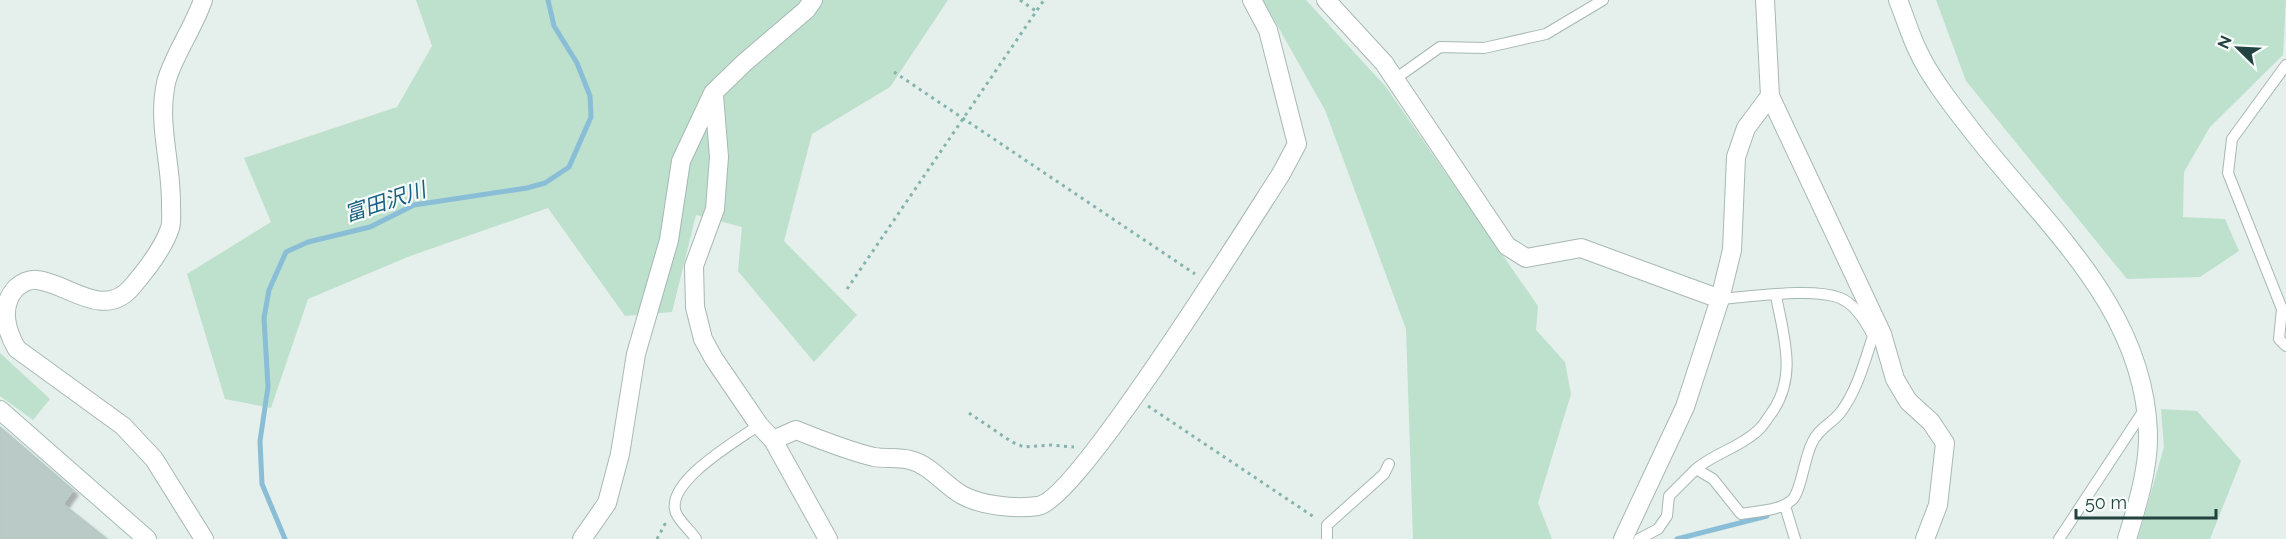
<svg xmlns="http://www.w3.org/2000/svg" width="2286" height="539" font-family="Raleway,'Noto Sans JP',sans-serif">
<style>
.green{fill:#bde1cd}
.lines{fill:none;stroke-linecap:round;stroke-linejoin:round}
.stream{stroke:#8abed7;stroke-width:5}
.building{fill:#bacac6;stroke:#b7c9c5;stroke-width:1.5;filter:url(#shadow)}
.lane-casing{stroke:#a7b8b5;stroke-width:12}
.street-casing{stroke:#a7b8b5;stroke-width:20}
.secondary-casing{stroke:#a3bcb7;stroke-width:20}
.path{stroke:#84b4ad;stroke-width:3;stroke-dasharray:3 4.5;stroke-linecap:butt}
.lane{stroke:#fff;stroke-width:10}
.street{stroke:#fff;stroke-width:18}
.secondary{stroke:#fff;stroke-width:18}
.labels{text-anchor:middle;stroke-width:4.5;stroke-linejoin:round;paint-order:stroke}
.water-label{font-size:21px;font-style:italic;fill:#186083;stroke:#f6fbf9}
</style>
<defs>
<filter id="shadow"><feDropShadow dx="5" dy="5" stdDeviation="1.5" flood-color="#0004"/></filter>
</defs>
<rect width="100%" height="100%" fill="#e5efec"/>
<path class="green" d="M416 0H948L890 87 812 134 784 241 857 315 814 362 738 271 742 227 696 215 672 312 625 316 548 208 410 256 308 299 271 408 225 399 187 274 271 222 244 158 397 107 432 46Z
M1263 0H1306L1386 87 1538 306 1536 330 1565 362 1571 394 1538 503 1552 539H1413L1406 329 1325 110Z
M1936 0H2286L2283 55 2210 127 2184 172 2183 217 2225 219 2239 251 2200 277 2127 279 1966 81Z
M0 353 50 399 33 420 0 396Z
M2161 409 2197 411 2241 461 2210 539H2138L2164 447Z"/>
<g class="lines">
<path class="stream" d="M285 539 262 484 260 441 268 387 264 318 269 290 286 252 308 242 370 227 414 205 527 188 545 183 569 167 591 117 590 96 577 63 554 26 548 0
M1677 539 1767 516"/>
</g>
<path class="building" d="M0 427 73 490 63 504 107 539H0Z"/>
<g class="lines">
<defs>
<path id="lane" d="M2286 65 2232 139 2228 173 2282 309 2279 339 2286 346
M1395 79 1440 47 1484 48 1546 34 1603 0
M1720 299C1751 297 1813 287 1840 298 1855 304 1866 322 1873 336
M1696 469C1715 453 1736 449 1755 433 1761 429 1766 421 1770 415 1798 378 1784 338 1776 296
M1785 506 1795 539
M696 539C691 531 680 522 676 513 664 482 737 441 759 425
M1327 539V525L1384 474 1389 464
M1639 539 1658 529 1667 516 1669 496 1696 469 1713 479 1741 514C1757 511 1781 511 1793 499 1801 490 1805 456 1812 443 1818 429 1831 424 1840 413 1859 389 1867 352 1877 324
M2059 539 2144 410"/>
<path id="street" d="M203 0C194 27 171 60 166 83 157 125 172 164 171 206 171 212 172 222 170 228 163 249 144 273 130 289 102 319 67 283 37 280 29 279 22 283 16 288 0 305 5 329 17 349L123 426 154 459 204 539
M1326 0 1384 63 1507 246 1526 258 1581 248 1720 299
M1765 0 1770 96 1882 334 1895 379 1908 401 1931 422 1945 443 1938 505 1925 539
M714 95 719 157 715 209 694 266 695 307 703 339 714 359 759 425 773 440 828 539
M773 440 796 430C821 440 848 451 874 457 886 459 899 457 910 460 931 465 944 485 962 495 982 506 1016 509 1038 506 1078 499 1249 223 1281 174L1297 144 1268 30 1252 0
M582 539 607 503 620 454 636 354 669 240 681 161 713 93 744 63 806 10 813 0
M1623 539 1685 407 1720 299 1732 250 1736 157 1746 128 1770 96"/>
<path id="secondary" d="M1898 0C1905 17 1910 35 1918 51 1929 75 1949 101 1966 123 2038 219 2144 303 2148 433 2149 468 2137 506 2127 539
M0 410 147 539"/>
</defs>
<use href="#lane" class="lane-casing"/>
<use href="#street" class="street-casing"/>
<use href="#secondary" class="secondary-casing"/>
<path class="path" d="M1020 0 1036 11
M894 72 1195 274
M847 289 1044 0
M1148 406 1314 517
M969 413 1012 442 1024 447 1051 445 1074 447
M657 539 666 522"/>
<use href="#lane" class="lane"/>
<use href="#street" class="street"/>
<use href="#secondary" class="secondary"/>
</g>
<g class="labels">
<g class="water-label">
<text transform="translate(385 202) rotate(-18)" y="7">富田沢川</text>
</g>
</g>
<g transform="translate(2238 48) rotate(294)" stroke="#f6fbf9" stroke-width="4.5" paint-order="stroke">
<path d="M0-4.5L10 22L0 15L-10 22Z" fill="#22433f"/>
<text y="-9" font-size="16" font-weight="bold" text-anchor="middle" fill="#22433f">N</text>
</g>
<path d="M2076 509v9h140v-9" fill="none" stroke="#22433f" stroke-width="3"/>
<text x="2085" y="509" font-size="18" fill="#22433f" stroke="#f6fbf9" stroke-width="4.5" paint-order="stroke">50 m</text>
</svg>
